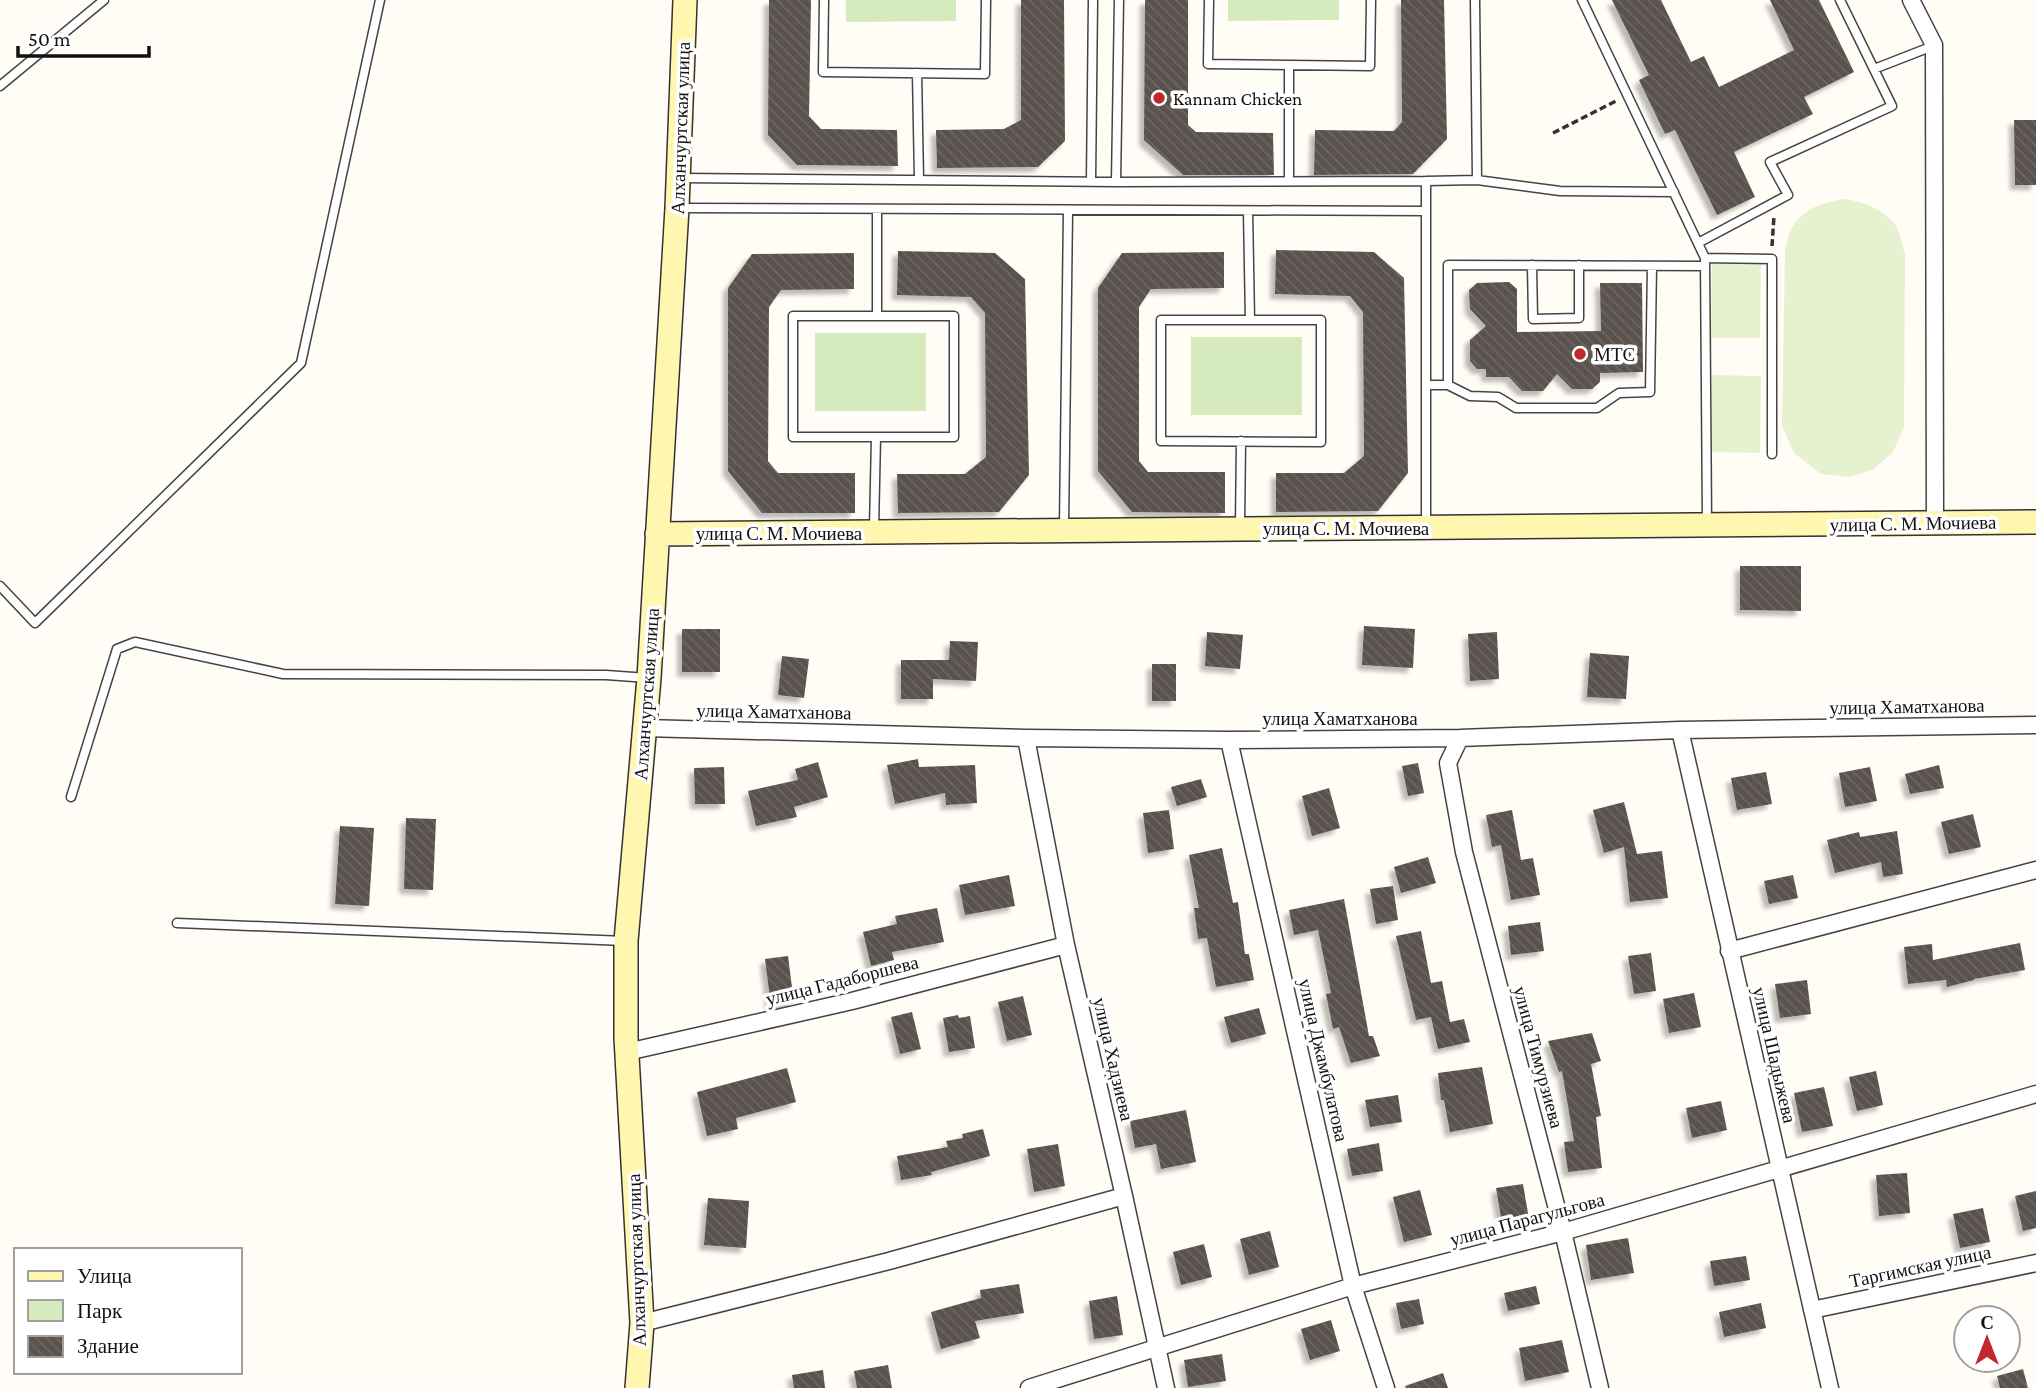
<svg xmlns="http://www.w3.org/2000/svg" width="2036" height="1388" font-family="'Crimson Pro',serif">
<style>
.green{fill:#d5ebbd}
.pitch{fill:#e6f2cf}
.building{fill:url(#building-back-hatch);filter:url(#shadow)}
.lines{fill:none;stroke-linecap:round;stroke-linejoin:round}
.lane-casing{stroke:#444;stroke-width:11}
.street-casing{stroke:#444;stroke-width:19}
.secondary-casing{stroke:#333;stroke-width:26}
.path{stroke:#333;stroke-width:3.5;stroke-dasharray:7 3.5;stroke-linecap:butt}
.lane{stroke:#fff;stroke-width:8}
.street{stroke:#fff;stroke-width:16}
.secondary{stroke:#fff6b0;stroke-width:23}
.poi-dot{fill:#c4262e;stroke:#fff;stroke-width:2.5}
.labels{text-anchor:middle;stroke-width:7;stroke-linejoin:round;paint-order:stroke}
.poi-label{font-size:19px;fill:#111;stroke:#fff;text-anchor:start}
.street-label{font-size:19px;fill:#111;stroke:#fff}
</style>
<defs>
<pattern id="building-back-hatch" width="6" height="6" patternUnits="userSpaceOnUse" patternTransform="scale(1.75)"><rect width="6" height="6" fill="#5a524d"/><path d="M-1 5l2 2M0 0l6 6M5-1l2 2" fill="none" stroke="#6d6662"/></pattern>
<filter id="shadow"><feDropShadow dx="-5" dy="5" stdDeviation="2" flood-color="#0004"/></filter>
</defs>
<rect width="100%" height="100%" fill="#fffdf5"/>
<path class="green" d="M846 0H956V21L846 22Z
M1228 0H1339V20L1228 21Z
M815 333H926V411H815Z
M1191 337H1302V415H1191Z"/>
<path class="pitch" d="M1843 199C1863 201 1884 209 1896 226 1900 234 1902 245 1905 253L1904 427 1893 452 1874 469 1850 477 1821 474 1794 453 1782 426 1785 250C1791 215 1810 205 1843 199Z
M1712 261H1761L1760 338H1711Z
M1712 375 1761 376 1760 453 1711 452Z"/>
<path class="building" d="M769 0H811L809 116 821 129 897 130 898 166 797 165 768 135Z
M1021 0H1064L1065 141 1038 167 937 168 936 130 1004 129 1021 120Z
M1145 0H1188V125L1196 132 1273 133 1274 175H1183L1144 140Z
M1401 0H1444L1447 139 1413 174 1314 175 1315 130 1394 131 1402 122Z
M1612 0H1661L1691 62 1704 56 1719 87 1794 50 1770 0H1819L1854 72 1804 97 1813 114 1734 152 1755 197 1717 215 1675 130 1665 134 1639 80 1649 75Z
M2014 120H2036V185H2015Z
M1276 250 1374 252 1404 278 1408 473 1378 511 1276 512V473H1344L1364 456 1363 312 1350 296 1275 294Z
M898 251 995 253 1025 279 1029 475 999 512 898 513 897 474H965L986 457 985 313 971 297 897 295Z
M1224 252V288L1151 289 1139 307V461L1148 472H1225V513L1132 512 1098 471V288L1122 253Z
M854 253V289L781 290 769 307 768 461 778 473H855V513H762L728 471V288L752 254Z
M1509 282 1517 289V332L1601 331 1600 283H1642L1643 372 1600 373V382L1592 389H1572L1557 374 1543 391H1522L1509 377H1486V369H1477L1470 361V340L1486 326 1470 309 1469 290 1477 283Z
M1740 566H1801V611L1740 610Z
M1364 626 1415 629 1413 668 1362 665Z
M682 629H720V672H682Z
M1207 632 1243 635 1240 669 1205 666Z
M1497 632 1499 679 1470 681 1468 634Z
M950 641 978 642 976 681 933 679V699H901V660H949Z
M1590 653 1629 656 1626 699 1587 697Z
M782 656 809 659 804 698 778 695Z
M1152 664H1176V701H1152Z
M918 759 919 767 975 765 977 803 946 805 945 793 895 804 887 765Z
M818 762 828 797 794 807 797 817 756 826 748 791 798 780 795 769Z
M1418 763 1424 793 1408 796 1402 766Z
M1939 765 1944 788 1910 794 1905 774Z
M724 767 725 804H695L694 768Z
M1870 767 1877 801 1845 807 1839 773Z
M1766 772 1772 804 1737 810 1731 778Z
M1201 779 1207 797 1177 806 1171 787Z
M1329 788 1340 828 1312 836 1302 796Z
M1624 802 1637 854 1662 851 1668 898 1630 902 1624 847 1604 853 1593 810Z
M1169 810 1174 849 1148 853 1143 813Z
M1512 810 1521 860 1533 858 1540 895 1511 900 1501 845 1492 847 1486 815Z
M1973 814 1981 847 1949 854 1941 822Z
M406 818 436 819 433 890 404 889Z
M340 826 374 828 369 906 335 904Z
M1897 831 1903 874 1883 877 1881 862 1835 873 1827 840 1859 832 1860 837Z
M1222 848 1233 903 1238 902 1245 954H1249L1254 980 1216 987 1207 938 1198 939 1194 908H1199L1189 855Z
M1428 857 1436 883 1401 893 1394 867Z
M1009 875 1015 906 965 915 959 885Z
M1793 875 1798 898 1769 904 1764 881Z
M1393 886 1398 920 1376 924 1370 889Z
M1344 899 1369 1036H1373L1380 1056 1351 1063 1339 1027 1333 1029 1326 994 1331 993 1318 930 1294 935 1289 910Z
M937 908 944 942 892 952 894 960 871 966 863 932 897 924 895 916Z
M1540 922 1544 951 1511 955 1508 926Z
M1421 931 1431 983 1442 981 1450 1022 1464 1019 1470 1042 1438 1049 1431 1017 1416 1020 1396 936Z
M2020 943 2025 970 1974 979V980L1947 987 1946 980 1908 984 1904 947 1932 944 1933 960Z
M1651 953 1656 991 1634 994 1628 956Z
M788 956 794 1003 771 1006 765 959Z
M1807 980 1811 1014 1780 1018 1775 984Z
M1694 993 1701 1027 1669 1033 1663 999Z
M1023 996 1032 1035 1007 1041 998 1002Z
M1259 1008 1266 1034 1231 1043 1224 1017Z
M912 1012 921 1049 900 1054 891 1017Z
M958 1015 959 1018 970 1016 975 1048 949 1052 943 1018Z
M1592 1033 1601 1061 1591 1064 1601 1116 1596 1117 1602 1168 1568 1172 1564 1142 1574 1141 1562 1071 1559 1072 1548 1041Z
M1482 1067 1493 1124 1450 1132 1444 1100H1441L1438 1073Z
M787 1068 796 1102 736 1118 738 1129 707 1136 697 1092Z
M1876 1071 1883 1105 1857 1111 1849 1077Z
M1824 1087 1833 1126 1802 1132 1794 1093Z
M1398 1095 1402 1122 1370 1127 1365 1100Z
M1721 1101 1727 1130 1692 1138 1686 1108Z
M1186 1110 1196 1162 1161 1169 1156 1144 1135 1148 1130 1121Z
M983 1129 990 1156 931 1172 932 1175 901 1180 897 1156 948 1147 946 1141 963 1138 962 1134Z
M1379 1143 1383 1171 1352 1176 1347 1149Z
M1058 1144 1065 1186 1034 1192 1027 1149Z
M1907 1173 1910 1213 1879 1216 1876 1175Z
M1523 1184 1529 1219 1502 1223 1496 1188Z
M1420 1190 1432 1235 1404 1242 1393 1197Z
M2036 1191V1228L2023 1231 2015 1196Z
M708 1198 749 1201 746 1248 704 1245Z
M1983 1208 1990 1242 1960 1248 1953 1214Z
M1270 1231 1279 1267 1249 1275 1240 1239Z
M1628 1238 1634 1273 1591 1280 1586 1245Z
M1204 1244 1212 1277 1181 1285 1173 1252Z
M1746 1256 1750 1280 1714 1286 1710 1261Z
M1019 1284 1024 1313 975 1321 980 1338 941 1349 931 1312 981 1298 980 1290Z
M1536 1286 1540 1304 1508 1311 1504 1293Z
M1117 1296 1123 1335 1094 1339 1089 1301Z
M1419 1299 1424 1324 1401 1329 1396 1303Z
M1761 1303 1766 1328 1724 1337 1719 1312Z
M1331 1320 1340 1351 1310 1360 1301 1329Z
M1562 1340 1569 1372 1525 1381 1519 1348Z
M1222 1354 1226 1381 1188 1387 1184 1360Z
M888 1365 892 1388H857L854 1371Z
M2023 1369 2028 1388H2000L1997 1376Z
M823 1370 825 1388H794L792 1375Z
M1443 1373 1448 1388H1406L1405 1386Z"/>
<g class="lines">
<defs>
<path id="lane" d="M824 0 823 72 985 74 986 0
M1209 0 1208 64 1370 66 1371 0
M1582 0 1705 258 1707 522
M1289 65V181
M1874 69 1933 46
M917 73 919 180
M0 86 104 0
M681 178 1116 182 1426 181
M1477 180 1560 191 1674 192
M1091 181 1093 0
M1116 182 1119 0
M680 208 1426 211
M877 209V316
M1248 211 1250 320
M1698 243 1788 195 1770 162 1892 106 1840 0
M1705 258 1772 259V454
M1532 265 1533 319 1579 318V265
M793 316H954V437H793Z
M1161 320H1321V442L1161 441Z
M1426 385H1448V265L1705 266
M1448 385 1470 396 1498 397 1516 408H1597L1619 393 1650 392 1652 266
M1426 525V181L1477 180 1475 0
M1240 526 1241 441
M1064 527 1068 211
M874 529 876 437
M0 586 35 623 301 363 380 0
M71 797 117 649 135 642 283 674 606 675 648 678
M177 923 625 941"/>
<path id="street" d="M1911 0 1934 45 1935 523
M644 728 1026 738 1229 740 1460 738 1680 730 2036 725
M1680 730 1830 1388
M1026 738 1066 945 1124 1196 1166 1388
M1460 738 1448 763 1464 852 1563 1232 1600 1388
M1229 740 1353 1286 1386 1388
M1729 951 2036 870
M627 1052 852 1001 1066 945
M1812 1310 2036 1263
M642 1323 889 1261 1124 1196
M1029 1388 1353 1286 1563 1232 2036 1094"/>
<path id="secondary" d="M657 534 2036 522
M637 1388 642 1323 626 1038V941L649 678 677 208 685 0"/>
</defs>
<use href="#lane" class="lane-casing"/>
<use href="#street" class="street-casing"/>
<use href="#secondary" class="secondary-casing"/>
<path class="path" d="M1553 133 1616 101
M1772 246 1774 216"/>
<use href="#lane" class="lane"/>
<use href="#street" class="street"/>
<use href="#secondary" class="secondary"/>
</g>
<g class="poi-dot">
<circle cx="1159" cy="98" r="7"/>
<circle cx="1580" cy="354" r="7"/>
</g>
<g class="labels">
<g class="poi-label">
<text x="1173" y="105">Kannam Chicken</text>
<text x="1594" y="361">МТС</text>
</g>
<g class="street-label">
<text transform="translate(680 128) rotate(-88)" y="7">Алханчуртская улица</text>
<text transform="translate(1913 523) rotate(-1)" y="7">улица С. М. Мочиева</text>
<text x="1346" y="535">улица С. М. Мочиева</text>
<text x="779" y="540">улица С. М. Мочиева</text>
<text transform="translate(646 694) rotate(-86)" y="7">Алханчуртская улица</text>
<text transform="translate(1907 706) rotate(-1)" y="7">улица Хаматханова</text>
<text transform="translate(774 711) rotate(1)" y="7">улица Хаматханова</text>
<text x="1340" y="725">улица Хаматханова</text>
<text transform="translate(842 980) rotate(-14)" y="7">улица Гадаборшева</text>
<text transform="translate(1775 1055) rotate(77)" y="7">улица Шадыжева</text>
<text transform="translate(1539 1057) rotate(75)" y="7">улица Тимурзиева</text>
<text transform="translate(1114 1059) rotate(77)" y="7">улица Хадзиева</text>
<text transform="translate(1324 1060) rotate(77)" y="7">улица Джамбулатова</text>
<text transform="translate(1527 1219) rotate(-15)" y="7">улица Парагульгова</text>
<text transform="translate(636 1260) rotate(-92)" y="7">Алханчуртская улица</text>
<text transform="translate(1920 1266) rotate(-12)" y="7">Таргимская улица</text>
</g>
</g>
<rect x="14" y="1248" width="228" height="126" fill="#ffffff" stroke="#a0a0a0" stroke-width="2"/>
<rect x="28" y="1271" width="35" height="10" fill="#fff6b0" stroke="#a0a0a0" stroke-width="2"/>
<text x="77" y="1283" font-size="21" fill="#111111">Улица</text>
<rect x="28" y="1300" width="35" height="21" fill="#d5ebbd" stroke="#a0a0a0" stroke-width="2"/>
<text x="77" y="1318" font-size="21" fill="#111111">Парк</text>
<rect x="28" y="1336" width="35" height="21" fill="url(#building-back-hatch)" stroke="#a0a0a0" stroke-width="2"/>
<text x="77" y="1353" font-size="21" fill="#111111">Здание</text>
<g transform="translate(1987 1339)"><circle r="33" fill="#ffffff" stroke="#a0a0a0" stroke-width="2"/>
<path d="M0-5L12 26L0 18L-12 26Z" fill="#c4262e"/>
<text y="-10" font-size="19" font-weight="bold" text-anchor="middle" fill="#111111">С</text>
</g>
<path d="M18 46v10h131v-10" fill="none" stroke="#111111" stroke-width="3.5"/>
<text x="28" y="46" font-size="21" fill="#111111" stroke="#ffffff" stroke-width="5" paint-order="stroke">50 m</text>
</svg>
